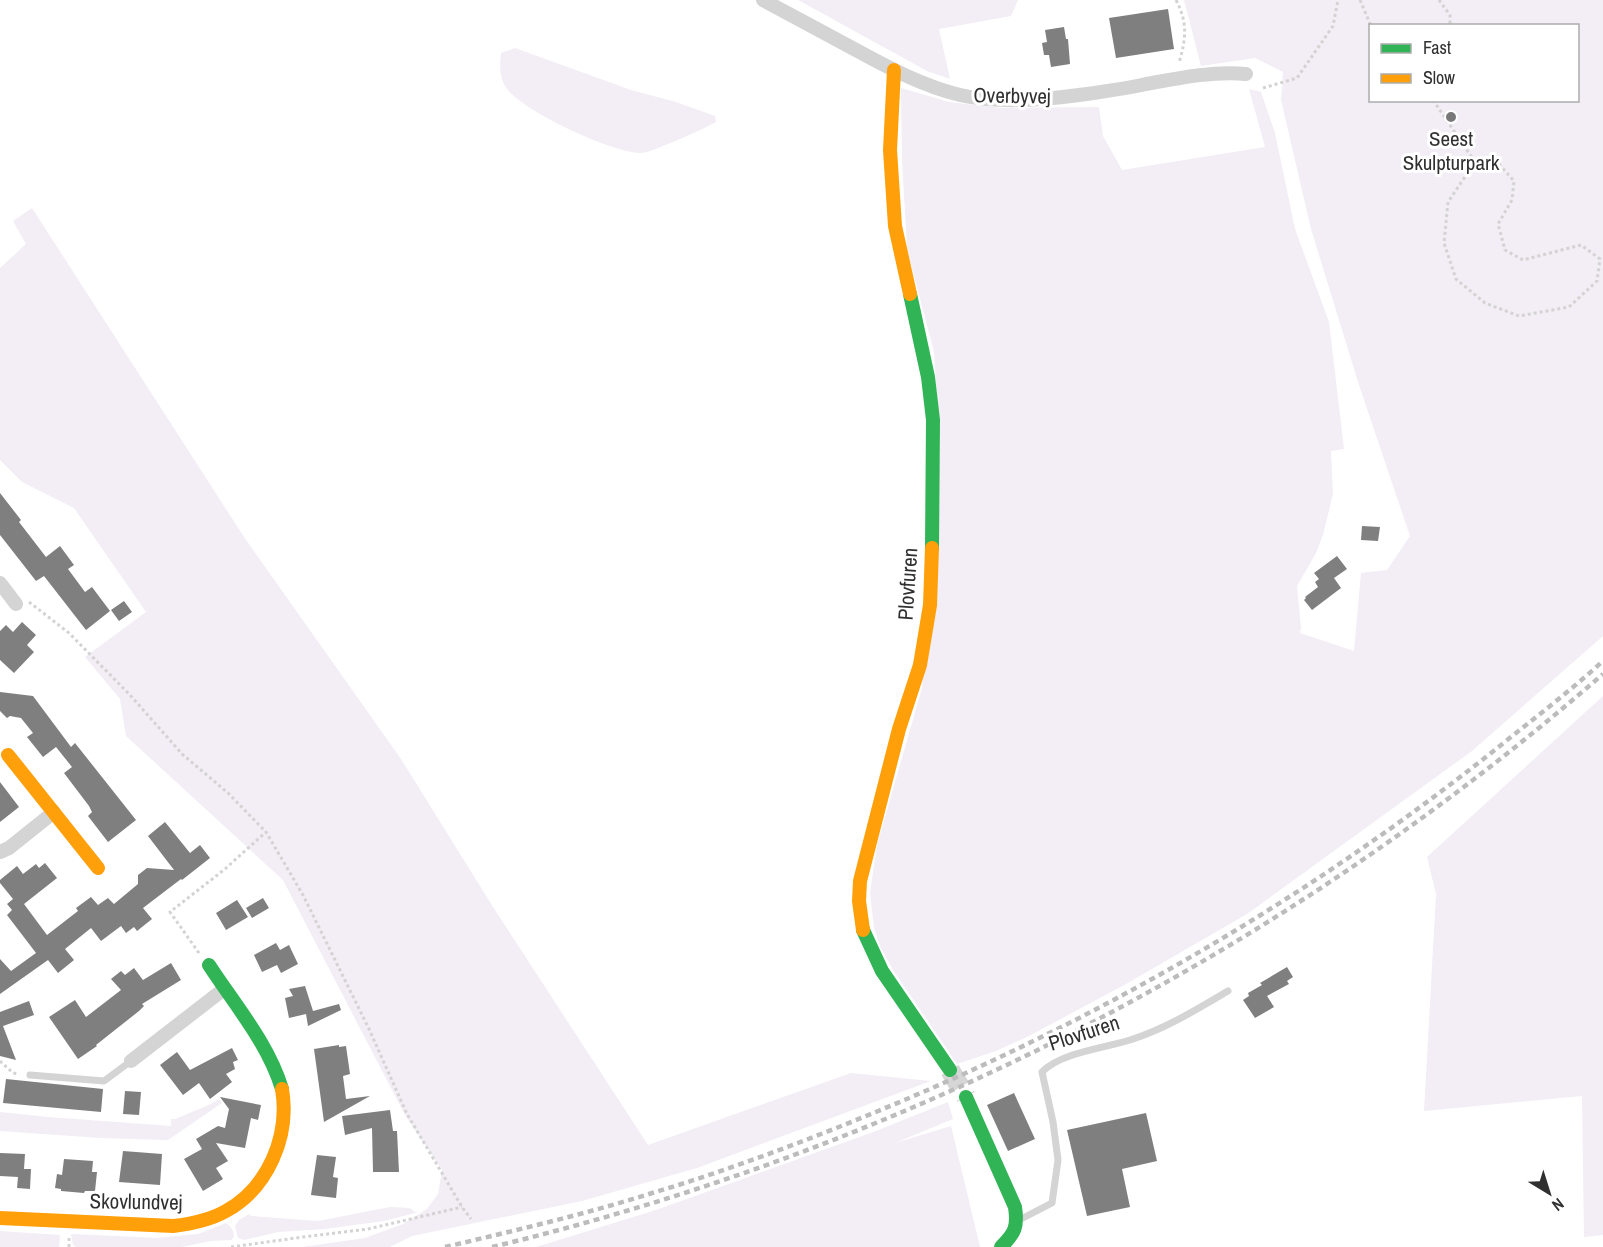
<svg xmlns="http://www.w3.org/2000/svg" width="1603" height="1247" font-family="'Archivo Narrow',sans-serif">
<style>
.green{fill:#f3edf5;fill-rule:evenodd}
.building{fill:#7f7f7f}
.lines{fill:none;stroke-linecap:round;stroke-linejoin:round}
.secondary-tunnel{stroke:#d6d6d6;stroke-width:20;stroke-dasharray:20 10;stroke-linecap:butt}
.path{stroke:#d3d3d3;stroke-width:3;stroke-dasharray:3 3;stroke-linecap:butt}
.lane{stroke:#d4d4d4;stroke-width:7}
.street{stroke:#d4d4d4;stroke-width:14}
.fast{stroke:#30b455;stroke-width:14}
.slow{stroke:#ff9f0a;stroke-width:14}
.rail{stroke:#bcbcbc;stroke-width:4.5;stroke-dasharray:6 4.5;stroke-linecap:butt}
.poi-dot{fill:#787878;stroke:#fff;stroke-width:2}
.labels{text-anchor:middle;stroke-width:6;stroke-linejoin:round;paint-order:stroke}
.street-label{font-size:21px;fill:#303030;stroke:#fff}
.poi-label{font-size:21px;fill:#303030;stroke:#fff}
</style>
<rect width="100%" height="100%" fill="#fff"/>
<path class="green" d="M798 0H1018L1011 16 939 29 950 79 927 71Z
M1184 0H1603V636L1472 751 1247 914 1126 984 1029 1036 996 1051 957 1064 893 970 880 946 874 928 870 893 877 845 922 688 940 451 934 352 907 249 902 159 901 88 949 102 1002 108 1099 107 1103 136 1122 170 1265 147 1249 89 1261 92 1275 133 1295 229 1329 322 1344 449 1331 451 1333 494 1323 535 1316 553 1297 586 1301 628 1300 633 1354 651 1361 573 1387 570 1410 536 1359 385 1311 229 1281 100 1283 72 1255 58 1201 66ZM1370 26H1578V100H1370Z
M515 48 631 90 676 102 715 116 716 122C697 132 678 140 658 148 652 150 646 153 640 153 613 153 515 109 504 84 499 74 500 64 501 53Z
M32 208 244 537 401 759 493 907 648 1145 851 1073 931 1081 697 1168 582 1201 412 1236 390 1247H302L365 1238 403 1224 427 1209 438 1194 442 1170 405 1115 283 880 126 736 120 699 85 657 146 612 74 508 22 482 0 460V268L26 244 13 221Z
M1603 696V1235L1584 1237 1582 1096 1424 1111 1436 894 1427 857Z
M219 1099 222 1103 168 1140 101 1138 0 1131V1112L48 1117 171 1126V1119H175L209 1105Z
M948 1102 953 1119 895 1143 951 1126 980 1247H536L656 1210 876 1131Z
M390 1207 410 1208 415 1212 419 1211 415 1213 384 1221 325 1229 278 1232 244 1240 238 1238 235 1226 239 1220 249 1214 251 1216 318 1221Z
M226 1223C231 1226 234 1231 234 1237L231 1240 210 1241 182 1247H76L73 1245 71 1234 156 1238 198 1234Z
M0 1231 60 1235 59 1247H0Z"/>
<path class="building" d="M1168 9 1174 49 1116 58 1109 18Z
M1064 27 1066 39H1068L1070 64 1051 67 1049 55H1044L1042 43 1047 42 1045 30Z
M0 493 21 520 19 522 46 557 60 546 74 565 68 569 85 592 92 587 110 611 86 630 44 576 36 581 0 535Z
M1362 526 1380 527 1378 541 1361 540Z
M1337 556 1347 569 1334 578 1341 588 1312 610 1304 600 1306 598 1305 597 1318 587 1315 582 1319 579 1314 573Z
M124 601 132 612 119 621 111 610Z
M22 622 36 635 27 645 34 652 14 673 0 660V631L6 625 13 632Z
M0 692 33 696 71 747 75 743 136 820 108 842 88 816 92 812 89 806 64 773 72 767 56 747 43 757 27 737 33 733 21 718 10 716 7 718 0 711Z
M0 782 19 807 0 822Z
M165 822 190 853 200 845 210 858 182 880 181 879 143 908 152 919 137 931 134 927 126 933 121 926 101 941 91 928 65 949 74 960 58 973 48 960 0 994V959L11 971 36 953 7 915 12 910 7 904 13 899 0 883V880L17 866 23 874 36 864 39 868 45 863 57 878 24 904 47 935 78 911 76 908 91 897 98 905 108 898 114 904 138 884V875L147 868 174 870 148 836Z
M263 898 269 908 252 918 246 908Z
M237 900 248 917 226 930 216 913Z
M276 943 280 950 289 945 298 964 281 973 277 965 262 972 254 955Z
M171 963 181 980 142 1004 144 1006 139 1011 96 1045 97 1046 78 1059 49 1017 75 1000 86 1017 121 990 111 979 121 971 125 975 134 968 143 980Z
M1287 967 1293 977 1287 981 1289 984 1267 996 1274 1007 1255 1018 1243 1000 1249 996 1248 993 1262 985 1260 983Z
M305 986 313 1011 339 1004 341 1010 308 1026 306 1014 289 1018 285 998 293 996 289 989Z
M29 1001 34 1015 3 1026 16 1060 0 1056V1012Z
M339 1045V1047L346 1046 350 1074 343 1076 346 1099 370 1096 324 1122 314 1049Z
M232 1048 238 1060 233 1062 235 1069 226 1074 232 1082 210 1099 199 1083 183 1095 160 1065 177 1052 190 1070Z
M6 1079 103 1089 101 1112 3 1103Z
M125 1091 141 1092 139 1115 123 1114Z
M1014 1093 1035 1139 1008 1151 987 1105Z
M220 1097 261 1105 258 1120 251 1118 245 1148 216 1143 228 1161 216 1168 223 1179 203 1191 184 1159 202 1149 196 1139 218 1126 225 1128 229 1109Z
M390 1110 393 1131H397L399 1172H373L372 1128 345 1135 342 1116Z
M1146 1113 1157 1161 1122 1169 1130 1207 1087 1216 1067 1130Z
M123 1151 162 1154 160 1185 119 1182Z
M0 1153 25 1154 24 1169H31L30 1189 17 1188 18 1177 0 1176Z
M317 1155 336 1157 333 1177 338 1178 336 1198 311 1195Z
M64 1159 93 1161 92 1172H97L95 1191H85L84 1193 61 1191V1189L55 1188 57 1174 62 1175Z"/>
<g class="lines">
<path class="secondary-tunnel" d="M950 1070 966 1097"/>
<path class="path" d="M1176 0C1188 23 1186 39 1179 63
M1360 0 1371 26
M1439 0 1450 15V26
M1263 88 1297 78 1333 26 1338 0
M1433 100 1475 162
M1475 162 1499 164 1514 181 1512 200 1498 224 1505 250 1523 260 1581 245 1600 259 1597 281 1569 307 1519 316 1485 303 1456 279 1444 243 1448 202Z
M29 602 69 633 130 695 182 754 228 793 266 832 303 895 369 1029 407 1114 462 1207 471 1219
M199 953 170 912 225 869 266 832
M0 1061 13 1073 19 1074
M69 1247V1238
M231 1247 303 1237 368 1229 462 1207"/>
<path class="lane" d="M30 1075 104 1081 131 1061
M1019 1220 1052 1203 1058 1160 1053 1122 1042 1072C1061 1052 1107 1048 1133 1039 1167 1028 1197 1009 1228 991"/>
<path class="street" d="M763 0C794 17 825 33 856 50 889 68 923 86 960 95 995 103 1043 100 1079 95 1101 92 1124 89 1146 84 1179 78 1212 71 1246 74
M0 583 16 604
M0 852 9 848 54 812
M131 1061 224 989"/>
<path class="fast" d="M910 294 928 377 933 420 932 548
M863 930 882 971 950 1070
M209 965C235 1005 268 1043 282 1089
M966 1097 1015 1207C1018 1227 1015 1233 1001 1247"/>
<path class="slow" d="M894 70 890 150 895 226 910 294
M8 755 98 868
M863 930 859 901 860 881 899 729 920 665 930 605 932 548
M0 1218 173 1226C191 1224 210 1220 226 1211 268 1188 290 1136 282 1089"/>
<path class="rail" d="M445 1247C513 1231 582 1215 649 1194 723 1172 795 1145 866 1116 1092 1024 1305 901 1496 749 1532 720 1569 692 1603 661
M492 1247C904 1148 1283 952 1603 674"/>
</g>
<circle class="poi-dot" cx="1451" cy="117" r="6"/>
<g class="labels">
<g class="street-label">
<text transform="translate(1012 96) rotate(1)" y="7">Overbyvej</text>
<text transform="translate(908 584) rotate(-86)" y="7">Plovfuren</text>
<text transform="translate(1084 1033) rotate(-18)" y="7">Plovfuren</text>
<text transform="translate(136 1202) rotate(1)" y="7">Skovlundvej</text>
</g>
<g class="poi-label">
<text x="1451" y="146">Seest<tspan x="1451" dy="24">Skulpturpark</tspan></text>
</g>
</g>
<rect x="1369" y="24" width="210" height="78" fill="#ffffff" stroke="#acacac" stroke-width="1.5"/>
<rect x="1381" y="44" width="30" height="9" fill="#30b455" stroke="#acacac" stroke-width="1.5"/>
<text x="1423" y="54" font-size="18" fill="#303030">Fast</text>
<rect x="1381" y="74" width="30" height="9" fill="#ff9f0a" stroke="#acacac" stroke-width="1.5"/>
<text x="1423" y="84" font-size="18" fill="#303030">Slow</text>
<g transform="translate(1549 1193) rotate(142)" stroke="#ffffff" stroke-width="4.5" paint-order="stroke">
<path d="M0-4.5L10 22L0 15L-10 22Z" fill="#303030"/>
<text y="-9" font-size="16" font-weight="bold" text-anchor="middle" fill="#303030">N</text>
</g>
</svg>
